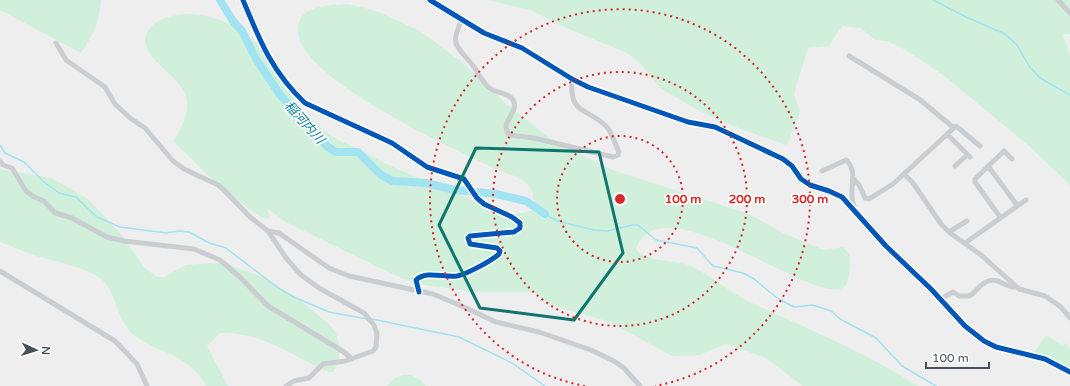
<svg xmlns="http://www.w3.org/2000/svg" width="1070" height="386" font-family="'Varela Round','Noto Sans JP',sans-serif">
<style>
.green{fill:#d0f0dc}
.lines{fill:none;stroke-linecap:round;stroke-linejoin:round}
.stream{stroke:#a2e3f2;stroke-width:1.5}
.river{stroke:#a2e3f2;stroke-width:8}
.minor{stroke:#caced0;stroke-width:5}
.cycleway-casing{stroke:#fff;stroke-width:8}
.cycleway{stroke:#0057b8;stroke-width:5}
.marked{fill:none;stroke:#0f766e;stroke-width:3;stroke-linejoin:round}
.ring{fill:none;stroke:#d62828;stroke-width:2;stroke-dasharray:2 4}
.labels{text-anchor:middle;stroke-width:3.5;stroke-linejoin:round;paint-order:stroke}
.water-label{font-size:13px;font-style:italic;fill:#037f9b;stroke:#fff}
.centre{fill:#d62828;stroke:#fff;stroke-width:2}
.ring-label{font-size:12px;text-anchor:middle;font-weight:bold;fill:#d62828;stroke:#fff;stroke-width:3.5;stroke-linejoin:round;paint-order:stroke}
</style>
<rect width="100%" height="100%" fill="#efeeee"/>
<path class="green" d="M0 0H101C99 23 94 34 81 53L0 10Z
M488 0H1070V34H1065L1063 36 1070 55V185L1028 145 943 75 904 49 887 41 875 40 861 28 842 26 829 46 808 48 794 94 800 112 787 145 743 130 703 113 660 88 640 63 627 53 564 27 530 10Z
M348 4 377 11 420 31 455 57 481 79 505 103 550 138 589 159 613 170 749 214 785 234 824 250 843 247 850 255C851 263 850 282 844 287 816 309 661 179 636 249 645 263 678 259 693 267 713 277 729 292 750 302 807 329 865 352 918 386H803L766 358 726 344 699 355 672 356 610 322 551 305 538 295 529 292H478L423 285 401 278 380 268 286 222 268 209 269 218 265 219 260 217 217 184 173 141C183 127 191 110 185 93 177 73 130 52 150 28 158 18 173 15 185 14 218 13 251 32 270 58 275 65 276 73 281 80 292 98 308 120 326 132 335 139 347 144 358 149 403 174 451 191 499 211 510 213 520 215 532 210 535 202 534 191 528 185 520 176 506 174 496 169 462 152 270 68 301 18 309 5 334 5 348 4Z
M0 169 51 178 87 198 120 233 145 268 157 277H164L186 265 212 263 230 265 260 276 275 284 296 297 329 324 336 333 339 343V359L334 372H328C293 356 260 331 220 333L207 346 228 386H206C191 355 158 353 135 336 118 323 118 301 107 285 94 267 52 262 31 254 21 250 10 246 0 242Z
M1046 335 1062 345 1066 343 1070 348V368L1048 358 1033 354Z
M402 375C413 374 419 378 426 386H387L395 378Z"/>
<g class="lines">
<path class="stream" d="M933 0 966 17 1005 34 1017 45 1029 66 1040 78 1070 95
M0 145 5 153 24 162 44 182 59 193 76 197 97 217 120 227 166 233 179 231 189 232 209 243 226 248 278 288 294 297 329 312 367 319
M545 214 557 221 594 230 607 231 632 225H638L656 240 697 248 713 266 743 273 754 279 777 298 794 307 813 305 831 311 840 319 876 338 902 366 936 386
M372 319 459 337 512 363 545 386"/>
<path class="river" d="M220 0 233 21 242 31 256 59 281 96 328 147 336 152H358L380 174 392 181 426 183 455 190 496 194 526 201 545 214"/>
<path class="minor" d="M243 0C260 41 272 72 305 103L392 143 427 167 464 179 477 198 484 204 512 217 520 223V228L514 232 470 236 468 238 470 244 497 248 500 251 499 254C491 261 467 274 457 276 444 278 426 270 416 280L419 292
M430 0 484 33 522 48 572 79 588 87 688 122 715 127 783 159 792 166 801 179 810 185 829 191 842 197 886 246 931 289 965 326 984 341 996 347 1045 359 1070 372
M1058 0 1070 13
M462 20C448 47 459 47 474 67 479 74 483 84 491 89 497 93 512 94 514 102 518 114 499 122 509 135L534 138 613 157 618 155 619 152C615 144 612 132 606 126 586 107 569 115 572 79
M56 43 66 60 105 87 115 104 130 118 145 128 173 161 184 169 218 185 224 190 250 217 268 231 286 258 301 275 319 288 364 313 374 325 377 334 376 347 373 351 345 361 323 364 309 378 294 381 286 386
M849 56 919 99 954 128
M947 134 970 157
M0 161 3 165 12 168 26 191 34 197 44 201 55 213 72 218 107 237 124 241 194 249 220 260 241 278 268 306 344 352 352 359
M955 166 967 155
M988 166 1017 205
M822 171 846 160C857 170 851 183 852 196 852 201 854 206 855 211
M904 174 913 183 941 224 950 233 981 255 1019 289 1045 296 1061 307 1070 318
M854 179 859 185 865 198 869 199 893 184 956 126 980 146
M1000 217 975 182V179L1004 151 1012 159
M268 231 279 233 329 268 349 276 433 294 464 307 496 322 539 332 591 350 614 361 624 368 640 386
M949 232 967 221
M965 243 1026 200
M0 271 115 341 137 364 147 386
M941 299 953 292 959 296H969C976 293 979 285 986 282 998 276 1005 288 1016 287"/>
<defs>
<path id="cycleway" d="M243 0C260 41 272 72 305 103L392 143 427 167 464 179 477 198 484 204 512 217 520 223V228L514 232 470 236 468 238 470 244 497 248 500 251 499 254C491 261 467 274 457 276 444 278 426 270 416 280L419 292
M430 0 484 33 522 48 572 79 588 87 688 122 715 127 783 159 792 166 801 179 810 185 829 191 842 197 886 246 931 289 965 326 984 341 996 347 1045 359 1070 372"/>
</defs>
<use href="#cycleway" class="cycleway-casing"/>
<use href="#cycleway" class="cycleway"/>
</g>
<path class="marked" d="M476 148 599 152 623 253 574 320 480 308 439 225Z"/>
<g class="ring">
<circle cx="620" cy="199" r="63"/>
<circle cx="620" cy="199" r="127"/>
<path d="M585 386A190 190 0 1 1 655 386"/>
</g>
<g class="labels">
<g class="water-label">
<text transform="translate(305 122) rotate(48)" y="5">稲河内川</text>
</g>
</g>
<circle cx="620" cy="199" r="6" class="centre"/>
<g class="ring-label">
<text x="683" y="203">100 m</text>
<text x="747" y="203">200 m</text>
<text x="810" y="203">300 m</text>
</g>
<g transform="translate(36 350) rotate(93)" stroke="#ffffff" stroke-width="3" paint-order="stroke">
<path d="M0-3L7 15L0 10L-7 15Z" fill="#44525c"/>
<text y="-6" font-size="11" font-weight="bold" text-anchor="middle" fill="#44525c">N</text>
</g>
<path d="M926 362v6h63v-6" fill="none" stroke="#44525c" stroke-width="2"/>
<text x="932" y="362" font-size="12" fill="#44525c" stroke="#ffffff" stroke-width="3" paint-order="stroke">100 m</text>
</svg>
